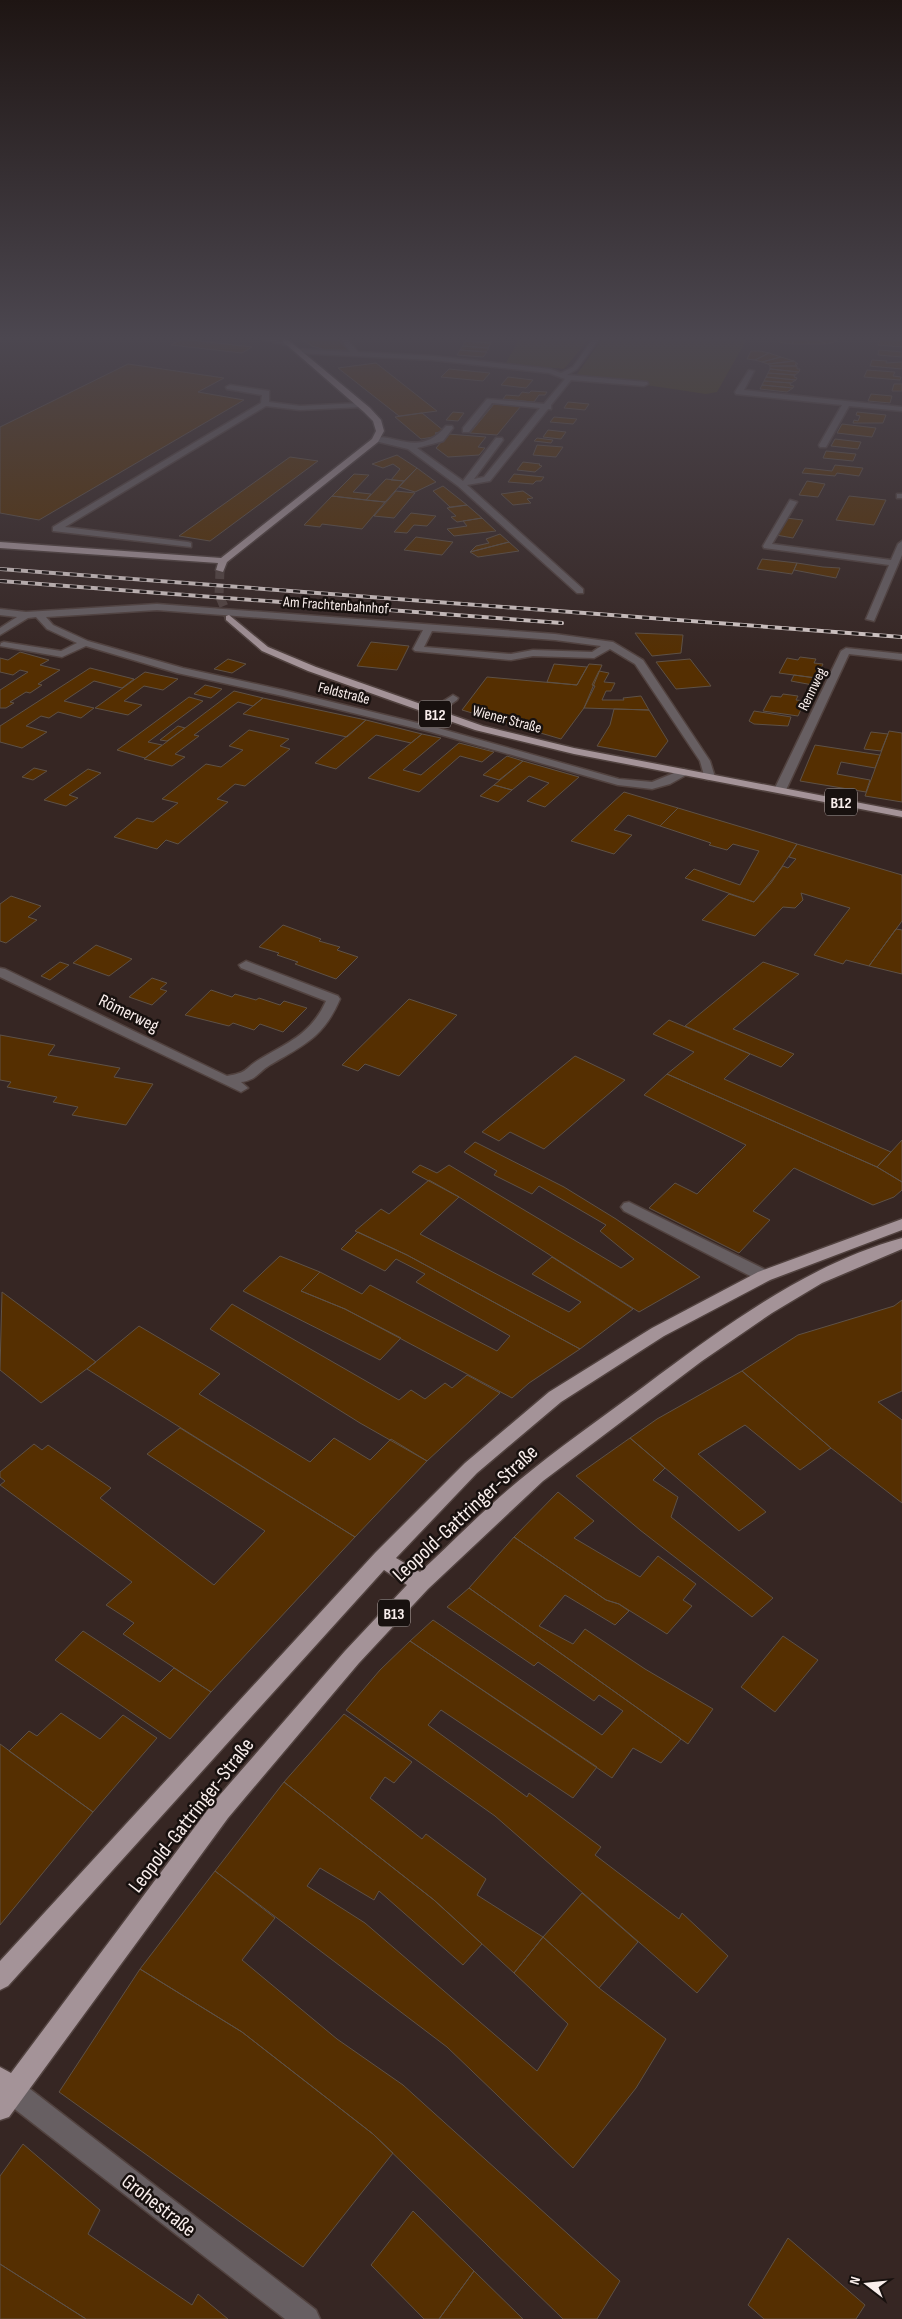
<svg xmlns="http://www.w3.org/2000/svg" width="902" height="2319" font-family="'Sofia Sans Condensed',sans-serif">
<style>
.green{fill:#493f14}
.building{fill:#552f01;stroke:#5e5146}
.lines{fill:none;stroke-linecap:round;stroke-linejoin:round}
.major-tunnel{stroke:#534441;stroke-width:9;stroke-dasharray:9 5;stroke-linecap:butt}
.minor-casing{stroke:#51423f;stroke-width:3}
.major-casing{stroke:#51423f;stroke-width:3}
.minor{fill:#675f62;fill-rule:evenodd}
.major{fill:#a49398;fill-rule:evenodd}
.rail-casing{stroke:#d7cbc9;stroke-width:4}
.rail{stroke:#18110f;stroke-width:2.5;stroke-dasharray:7;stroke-linecap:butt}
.labels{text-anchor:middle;stroke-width:5;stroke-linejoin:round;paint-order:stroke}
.far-street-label{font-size:15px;fill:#f9eeec;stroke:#18110f}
.shield{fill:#18110f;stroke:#b6acaa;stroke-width:1}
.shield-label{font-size:16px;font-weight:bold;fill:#f9eeec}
.street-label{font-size:18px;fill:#f9eeec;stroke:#18110f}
.near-street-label{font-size:21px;fill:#f9eeec;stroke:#18110f}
</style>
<rect width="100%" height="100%" fill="#362623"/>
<path class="green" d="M519 339H589L564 369 506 363Z
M602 339H747L717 392 706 394 646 385 643 387 608 384 577 374Z"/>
<path class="building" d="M182 339 252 347 242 353 171 345Z
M302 339H338L348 350H326L312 346Z
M467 339H493L490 343 465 341Z
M781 339H794L792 344 779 342Z
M794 339H806L809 344H792Z
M806 339H817L826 344H809Z
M817 339H830L838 341 826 344Z
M880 339 902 340V347L878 345Z
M466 341 490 343H491L488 348 462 346Z
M463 346 488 348H489L486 352 460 350Z
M460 350 486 352H487L483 357 457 355Z
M879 350 902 352V357L878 355Z
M751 351H760L769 353 755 360 747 359Z
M769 353 781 357 762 362 755 360Z
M781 357 794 361 768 364 762 362Z
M872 360 887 361 886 363 902 362V369L870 366Z
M794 361 798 364H795L797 366H770L768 364Z
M376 363 437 411 399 416 338 368Z
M128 364 224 378 198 392 244 400 39 520 0 513V427Z
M770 366H797V369H800L799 372 770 369Z
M449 369 490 373 483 381 441 377Z
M770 369 799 372 795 375 768 373Z
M867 370 895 372 893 376 901 377 900 380 864 377Z
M768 373 795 375 794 377 797 378 796 380 766 377Z
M508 377 533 380 526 388 501 385Z
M766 377 796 380 791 383 764 381Z
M764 381 791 383 790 385 794 386 793 388 762 385Z
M894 384H902V391H892Z
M762 385 793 388 787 392 760 389Z
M531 391 547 392 545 395H539L534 402 503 399 506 395 519 396 522 392 529 393Z
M871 394 892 396 890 403 868 401Z
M568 402 589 404 585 410 564 408Z
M494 404 521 406 497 435 470 433Z
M453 412 464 413 458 421 446 420Z
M857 412 886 415 883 423H853L854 420 858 421 860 416 856 415Z
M422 413 444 431 435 433 439 436 421 439 395 417Z
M554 417 577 419 573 424 550 422Z
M842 424 876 428 872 437 837 433Z
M548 430 566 432 561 439 543 437Z
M448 434 486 437 478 447 485 448 479 455 448 457 436 448Z
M537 438 553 440 551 443 534 441Z
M835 439 861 442 858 449 831 446Z
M537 445 563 447 556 457 533 455Z
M826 451 856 454 853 461 823 458Z
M397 455 417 468 404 481 391 480 400 469 393 464 383 468 372 464Z
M290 457 318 461 210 541 179 536Z
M523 462 540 464 539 465 542 466 535 472 517 470Z
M835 465 863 468 859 476 837 473 835 476 802 473 805 468 832 471Z
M417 468 436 482 415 492 399 487Z
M354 474 369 475 353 492 371 494 366 500 332 496Z
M514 474 544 477 541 481H536L533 484 508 482Z
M386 479 404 481 385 502 366 500Z
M807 481 825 484 818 497 799 495Z
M443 486 467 505 450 507 433 491Z
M396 491 415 493 394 518 374 516Z
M523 491 533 498 527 499 531 503 513 505 501 494Z
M332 496 366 500 385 502 362 529 322 524 320 527 304 525Z
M849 496 886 500 874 525 836 520Z
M467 505 482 518 457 522 451 517 456 516 447 508Z
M411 513 436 516 427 526 414 525 407 533 394 532Z
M482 518 496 531 454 536 447 529 467 526 463 521Z
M786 518 803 520 793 538 776 535Z
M500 534 509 542 470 552 476 546 489 543 486 539Z
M416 537 453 542 442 555 404 550Z
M509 542 519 551 478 557 470 552Z
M762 559 797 563 792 574 757 569Z
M797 563 823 567 840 568 836 578 794 570Z
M635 633 683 635 681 653 652 656Z
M371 642 409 646 397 670 357 666Z
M20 652 49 660 40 665 60 670 38 684 42 685 30 693 26 692 10 702 14 703 6 708H0V690L28 672 20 670 13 675 0 672V658L8 660Z
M800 657 816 659 814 663 823 664 816 678 779 673 787 658 798 660Z
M228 659 246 664 232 673 214 669Z
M690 659 711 686 676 689 656 662Z
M554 664 587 667 577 685 547 682Z
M589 664 602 665 584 708 561 739 462 710 487 677 577 685Z
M90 668 134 679 122 688 94 681 64 701 94 708 81 718 58 712 49 718 41 716 26 726 47 732 22 748 0 742V726Z
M599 671 609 673 604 682 615 683 611 691H606L602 700H624L623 698 641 696 649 710 584 708 595 686 592 685Z
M145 672 178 679 163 690 144 686 124 701 142 705 128 715 95 708Z
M794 675 816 678 813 685 791 681Z
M205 685 222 689 211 698 194 694Z
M234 691 263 698 253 706 238 702 194 735 199 736 175 754 185 757 172 766 144 759Z
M783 694 798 696 796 700 805 701 798 716 763 711 771 696 781 697Z
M189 697 203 701 148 742 162 745 145 758 117 750Z
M263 698 300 706 366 720 347 737 243 714Z
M614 709 649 710 668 741 656 757 597 746 610 725Z
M754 711 791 717 788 726 754 724 749 721Z
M366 720 422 734 411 743 376 735 336 769 315 763Z
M178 726 185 728 167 741 160 740Z
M249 730 289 739 280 746 290 749 245 786 235 784 217 799 228 802 178 844 166 840 157 849 114 837 137 818 153 822 178 803 162 799 206 764 221 767 243 750 229 746Z
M889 731 902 733V802L865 796Z
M871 732 888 734 881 751 864 749Z
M422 734 441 738 403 770 421 775 459 743 494 752 482 762 460 756 419 792 368 778Z
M815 745 880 755 875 768 841 762 837 774 870 780 866 792 800 781Z
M507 756 523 761 499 780 483 775Z
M523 761 579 777 545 807 527 801 549 783 529 776 512 790 494 785Z
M34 768 47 771 33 780 22 777Z
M88 769 101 773 69 795 78 798 66 806 44 800Z
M494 785 512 790 498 802 480 796Z
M624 792 678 808 660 826 628 815 614 830 632 835 614 854 571 841Z
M678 808 768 835 797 844 771 883 754 902 685 878 694 869 740 885 759 851 733 844 727 850 709 845 711 843 660 826Z
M797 844 902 875V921L869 966 846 960 843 964 814 955 850 908 801 893 803 900 795 908 783 907 755 936 702 920 729 894 754 902 783 866 788 868 796 859 789 857Z
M11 896 41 906 28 917 37 920 6 943 0 941V904Z
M283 925 321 939 319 941 340 947 337 950 358 957 336 979 295 964 298 962 277 955 279 953 259 947Z
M896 929 902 930V974L869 966Z
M96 945 132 959 109 976 73 963Z
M60 962 69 965 50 980 41 976Z
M763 962 799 974 733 1029 794 1054 781 1067 685 1026Z
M152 978 167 983 160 989 167 991 152 1005 129 997Z
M211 990 232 997 235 994 256 1000 259 998 280 1005 284 1001 307 1008 283 1032 260 1024 254 1030 233 1023 229 1026 185 1015Z
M409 999 457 1015 399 1076 365 1064 358 1071 342 1065Z
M669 1020 750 1054 724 1079 891 1152 877 1167 667 1074 694 1052 653 1034Z
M0 1035 55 1045 48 1055 120 1068 114 1077 153 1084 126 1125 72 1115 78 1107 53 1102 57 1097 7 1087 11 1082 0 1080Z
M575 1056 625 1080 544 1149 510 1132 499 1141 482 1132Z
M667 1074 877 1167 902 1182V1190L894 1197 873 1205 794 1168 753 1211 770 1220 739 1253 649 1208 675 1183 697 1194 746 1145 644 1095Z
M902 1140V1182L877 1167Z
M475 1142 564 1187 616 1219 700 1277 639 1312 459 1197 412 1172 420 1165 437 1173 449 1165 621 1268 634 1259 600 1231 606 1225 539 1186 532 1194 494 1175 497 1171 464 1152Z
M429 1180 459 1197 420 1234 569 1312 581 1302 532 1274 552 1257 633 1309 580 1349 407 1255 355 1231 381 1209 389 1214Z
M358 1232 407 1255 580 1349 529 1383 512 1398 345 1309 301 1291 320 1272 362 1294 370 1285 497 1351 510 1336 416 1282 425 1274 396 1259 385 1271 341 1249Z
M280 1256 320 1272 301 1291 345 1309 401 1338 380 1360 243 1291Z
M2 1292 96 1362 41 1403 0 1370Z
M902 1300V1391L878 1402 902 1420V1503L831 1448 742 1371 798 1335 894 1306Z
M232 1304 399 1400 411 1390 425 1399 445 1383 452 1388 467 1375 500 1393 427 1461 360 1423 210 1329Z
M139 1326 220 1374 199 1394 310 1462 334 1438 370 1460 391 1439 427 1461 355 1537 87 1369Z
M742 1371 831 1448 800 1470 745 1425 698 1454 766 1512 739 1531 630 1438 657 1419Z
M180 1428 355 1537 211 1692 123 1634 134 1623 106 1605 132 1582 0 1485 5 1481 0 1477V1472L34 1444 42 1450 48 1445 111 1488 100 1498 214 1585 265 1531 147 1454Z
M630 1438 665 1468 653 1480 678 1497 671 1517 773 1598 752 1617 640 1530 576 1476Z
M558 1492 594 1521 574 1538 640 1577 658 1556 696 1584 683 1600 692 1606 667 1634 619 1604 606 1600 514 1537Z
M514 1537 606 1600 619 1604 629 1611 615 1625 565 1595 539 1626 573 1644 585 1629 645 1669 713 1709 688 1744 469 1588Z
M469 1588 681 1739 661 1763 633 1748 612 1778 410 1641 433 1620 602 1735 623 1711 599 1695 594 1701 538 1662 534 1666 447 1607Z
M83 1631 160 1682 174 1668 211 1692 170 1739 55 1660Z
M783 1636 818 1660 775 1712 741 1687Z
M410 1641 597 1767 573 1798 441 1710 428 1725 527 1797 529 1793 601 1847 595 1855 679 1919 682 1913 728 1956 697 1993 495 1816 346 1710 380 1670Z
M61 1713 100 1739 123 1715 157 1738 93 1812 9 1751 29 1731 37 1736Z
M344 1714 412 1762 394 1783 385 1777 370 1798 422 1839 426 1834 486 1879 477 1895 543 1937 514 1973 434 1900 284 1782Z
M0 1744 93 1812 0 1925Z
M284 1782 434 1900 482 1944 463 1965 379 1891 374 1900 320 1868 307 1886 365 1923 537 2071 568 2024 514 1973 543 1937 599 1988 666 2039 636 2088 573 2168 447 2047 215 1871Z
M215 1871 275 1918 242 1960 337 2039 403 2085 620 2281 597 2319H563L373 2134 242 2032 140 1969Z
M582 1893 638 1942 599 1988 543 1937Z
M140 1969 242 2032 373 2134 393 2153 303 2267 59 2092Z
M23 2144 100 2210 88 2234 192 2305 198 2294 228 2319H86L0 2264V2176Z
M413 2211 474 2271 439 2319H424L371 2265Z
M788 2238 865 2305 856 2319H764L748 2305Z
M0 2264 86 2319H0Z
M474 2271 523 2319H439Z"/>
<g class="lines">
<path class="major-tunnel" d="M220 570 219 595 229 618"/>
<defs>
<path id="minor" d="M262 339H273L292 344 289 346Z
M341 339H347L358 352 433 356 550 369 561 373 573 367 593 339H599L577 369 567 375 647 382 648 384 644 386 571 380 551 405V409H548L490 481 467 485 583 589V593H577L458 486 408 449 371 440C388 428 418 461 446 426H452L453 428 443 441 417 448 463 481 496 438H502L503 440 474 479 484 477 540 408 492 403 469 432H463V428L487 399 544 404 565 379 549 373 433 360 297 353 294 351 297 349 350 352Z
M749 370 754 371 744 390 902 407V411L849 406 826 447H820L819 445 842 405 736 394 735 392Z
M230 385 269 391V402L300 406 361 403 365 405 361 407 300 410 266 406 65 527 188 542 191 543V547L53 531V527L261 403 262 395 227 389 226 387Z
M897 494H902V498H897Z
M790 500 797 502 772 544 891 560 898 544 902 541V555L874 621 866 619 889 565 764 548 763 546Z
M157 604 555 634 613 642 643 660 710 761 715 777 709 780 705 779 700 761 635 664 610 649 594 658 533 656 511 660 415 651 413 649 423 630 157 610 46 617 53 625 88 641 183 668 283 690 438 728 619 779 652 782 684 769 690 772 688 774 670 784 652 789 618 785 431 732 283 696 177 673 86 646 62 657 0 646 1 643 4 642 61 651 77 643 47 629 36 617 28 618 0 635V628L17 617 0 615V609L26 612ZM432 631 555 640 601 646 592 652 533 650 511 654 424 647Z
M846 648 902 654V660L849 654 786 790 784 792H776L774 790 841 651Z
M453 695 458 698 457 700 436 715H428V711Z
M246 961 338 996 340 999C324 1037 304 1045 270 1065 258 1072 257 1080 241 1082L248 1088 241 1092 0 977V968L5 969 227 1076C250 1072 243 1069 260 1059 289 1042 311 1034 326 1001L241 968 239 965Z
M629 1202 770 1272 772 1276 770 1280 764 1282 758 1280 624 1211 621 1207 624 1203Z
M12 2079 21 2082 316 2310 320 2319H285L3 2100 0 2090 3 2082Z"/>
<path id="major" d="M280 339H287L370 408 381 420 384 431 378 442 227 562 223 572 216 570 218 563 0 548V542L221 558 372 439 376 431 373 421 364 412Z
M229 615 268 647 316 667 483 726 574 748 902 811V817L574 754 475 730 308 671 262 651 226 620V616Z
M902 1219V1230L770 1280 664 1336 561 1402 477 1473 396 1558 420 1572C457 1538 492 1501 532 1470 573 1437 617 1407 659 1375 733 1320 812 1263 902 1238V1249L822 1283 772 1313 702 1361 543 1481 428 1589 359 1663 228 1818 9 2117 0 2120V2067L11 2073 212 1804 345 1651 407 1585 384 1570 8 1986 0 1990V1961L375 1553 465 1463 549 1392 652 1328 758 1272Z"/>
</defs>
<use href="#minor" class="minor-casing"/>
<use href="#major" class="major-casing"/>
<use href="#minor" class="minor"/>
<use href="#major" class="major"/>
<defs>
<path id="rail" d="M0 569 902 637
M0 581 562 623"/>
</defs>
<use href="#rail" class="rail-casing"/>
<use href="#rail" class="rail"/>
</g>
<linearGradient id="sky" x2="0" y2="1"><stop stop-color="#1e1513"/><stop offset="0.51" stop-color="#4c4750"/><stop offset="1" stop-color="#4c4750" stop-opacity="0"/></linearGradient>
<rect width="902" height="663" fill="url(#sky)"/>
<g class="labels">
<g class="far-street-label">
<text transform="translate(336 605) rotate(4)" y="5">Am Frachtenbahnhof</text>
<text transform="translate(812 689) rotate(-64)" y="5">Rennweg</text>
<text transform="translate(344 693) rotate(14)" y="5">Feldstraße</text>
<text transform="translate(507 719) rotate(15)" y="5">Wiener Straße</text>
</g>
<g class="shield">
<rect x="419" y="700.5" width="32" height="27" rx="4"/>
<rect x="825" y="788.5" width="32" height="27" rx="4"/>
<rect x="378" y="1599.5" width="32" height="27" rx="4"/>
</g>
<g class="shield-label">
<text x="435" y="720">B12</text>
<text x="841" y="808">B12</text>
<text x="394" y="1619">B13</text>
</g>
<g class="street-label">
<text transform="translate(129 1013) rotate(26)" y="6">Römerweg</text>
</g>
<g class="near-street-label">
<text transform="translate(465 1513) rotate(-43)" y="7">Leopold-Gattringer-Straße</text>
<text transform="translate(191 1815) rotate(-52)" y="7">Leopold-Gattringer-Straße</text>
<text transform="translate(159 2205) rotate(38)" y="7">Grohestraße</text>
</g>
</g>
<g transform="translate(867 2284) rotate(286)" stroke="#18110f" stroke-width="4" paint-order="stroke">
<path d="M0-4L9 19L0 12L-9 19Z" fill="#f9eeec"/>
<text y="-8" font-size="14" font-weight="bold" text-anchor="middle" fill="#f9eeec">N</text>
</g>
</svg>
